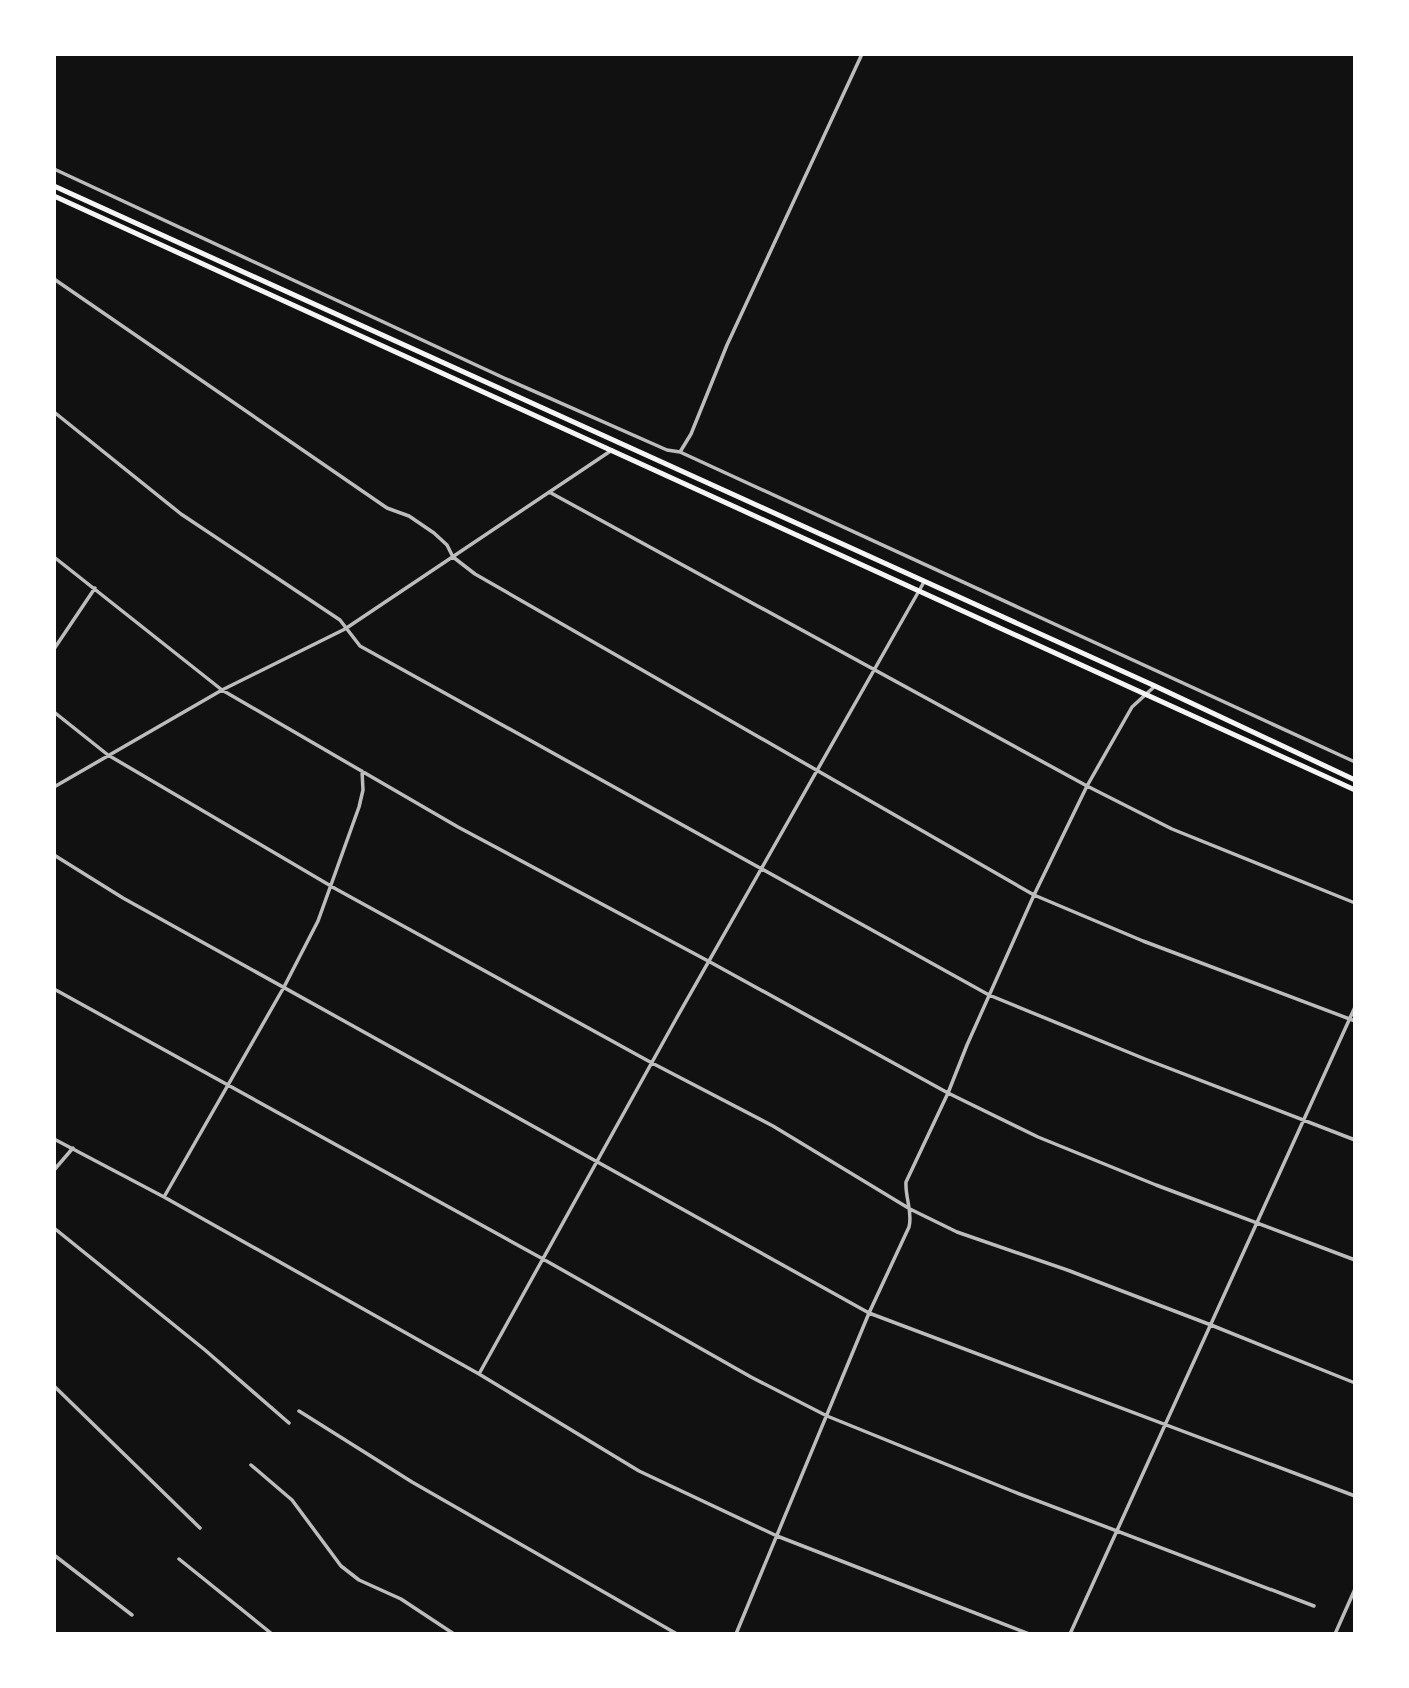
<svg xmlns="http://www.w3.org/2000/svg" width="1409" height="1688" font-family="Montserrat,sans-serif">
<style>
.lines{fill:none;stroke-linecap:round;stroke-linejoin:round}
.minor{stroke:#bcbcbc;stroke-width:3.5}
.secondary{stroke:#f5f5f5;stroke-width:5}
</style>
<rect width="100%" height="100%" fill="#111"/>
<g class="lines">
<path class="minor" d="M54 169 504 378 667 450 680 452 1355 762
M54 279 387 508 409 516 434 533 447 545 453 557 475 574 1034 895 1143 941 1355 1021
M54 412 181 514 340 620 360 646 989 995 1145 1059 1355 1140
M680 452 691 434 727 345 862 54
M551 493 1087 786 1172 829 1355 903
M54 557 222 690 458 827 710 962 948 1093 1038 1137 1156 1185 1355 1260
M54 649 95 588
M54 712 108 755 336 889 652 1063 773 1126 910 1209 957 1232 1070 1271 1211 1325 1355 1383
M54 787 222 690 345 629 612 450
M54 855 123 898 869 1313 1355 1496
M54 989 543 1259 751 1377 827 1416 1012 1491 1314 1606
M54 1139 164 1197 479 1374 639 1471 777 1536 1029 1634
M54 1170 73 1148
M164 1197 284 987 318 921 359 807 363 790 362 771
M54 1228 205 1350 289 1423
M479 1374 676 1019 924 582
M54 1386 200 1528
M299 1411 412 1482 677 1634
M251 1465 292 1500 341 1566 359 1580 401 1599 454 1634
M54 1555 132 1615
M179 1559 272 1634
M736 1634 869 1313 909 1227C913 1212 905 1198 906 1182L948 1093 967 1045 1034 895 1087 786 1132 707 1155 686
M1070 1634 1355 1007
M1335 1634 1355 1589"/>
<path class="secondary" d="M54 186 1155 686 1355 780
M54 196 1355 790"/>
</g>
<rect width="1409" height="1688" fill="none" stroke="#ffffff" stroke-width="112"/>
</svg>
